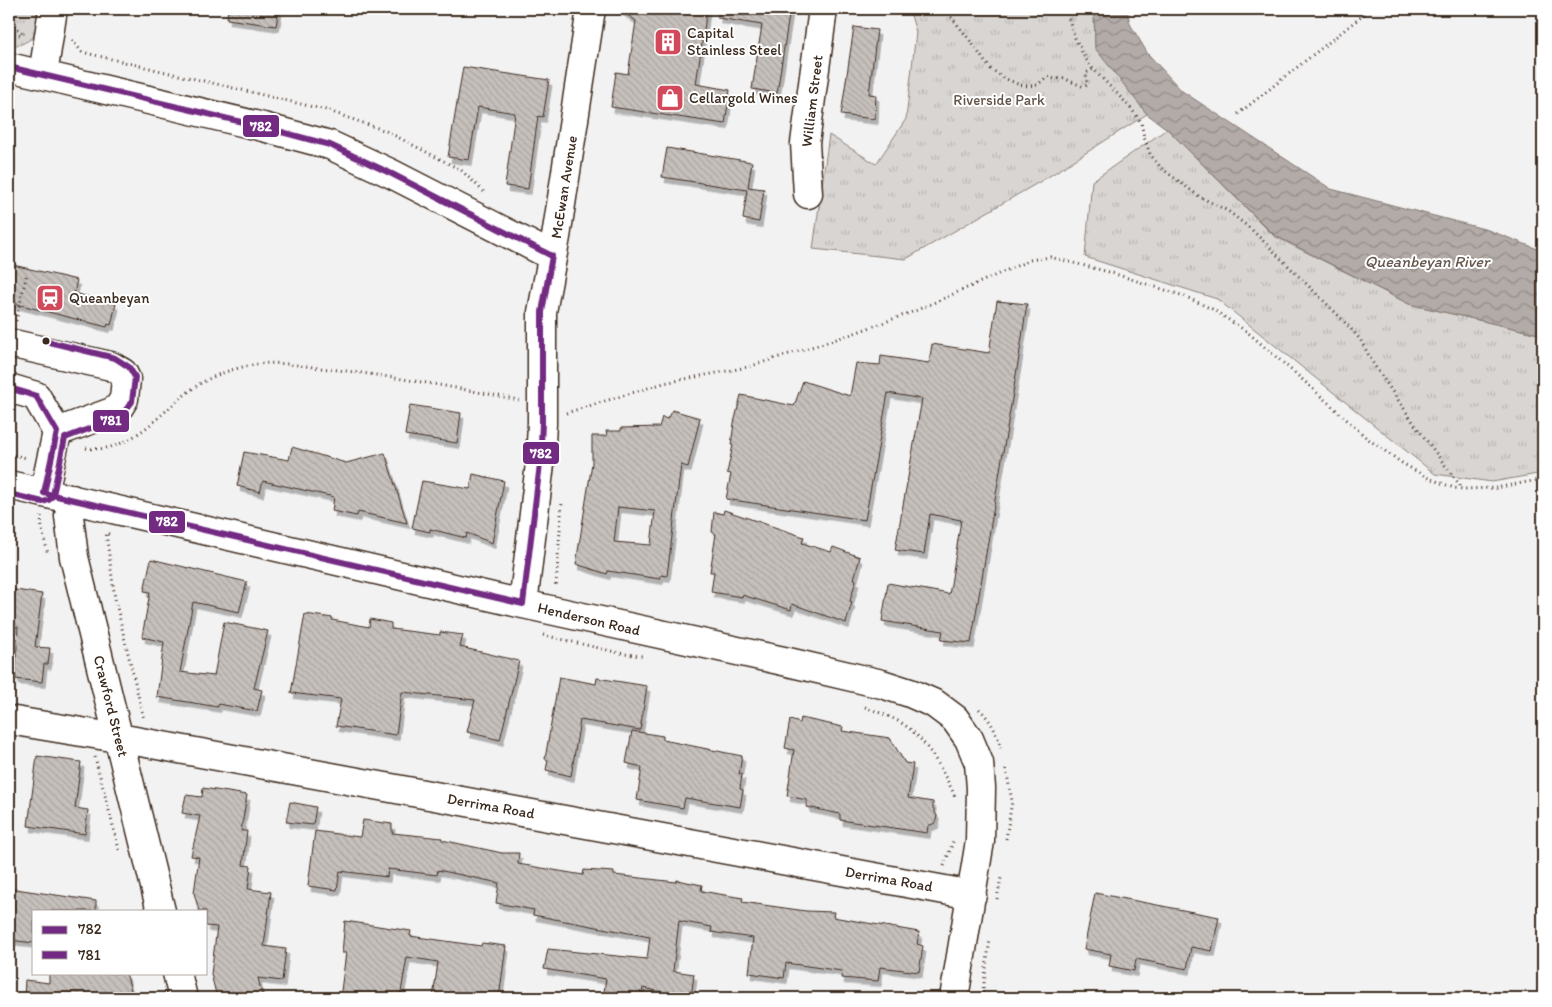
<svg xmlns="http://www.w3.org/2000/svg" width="1552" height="1007" font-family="Itim,sans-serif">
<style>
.park{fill:url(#park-tufts);stroke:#8a8078}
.water{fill:url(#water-waves);stroke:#827770}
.building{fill:url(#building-back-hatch);stroke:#3b2a1e;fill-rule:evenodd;filter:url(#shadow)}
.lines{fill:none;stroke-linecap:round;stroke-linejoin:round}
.minor-casing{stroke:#3b2a1e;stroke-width:31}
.path{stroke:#3b2a1e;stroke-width:3;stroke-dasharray:1 4;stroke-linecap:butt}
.minor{stroke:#fff;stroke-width:28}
.bus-1-casing{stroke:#fff;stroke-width:10}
.bus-2-casing{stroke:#fff;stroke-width:10}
.bus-1{stroke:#732a82;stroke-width:6}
.bus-2{stroke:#732a82;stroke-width:6}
.bus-dot{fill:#3b2a1e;stroke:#fff;stroke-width:2}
.labels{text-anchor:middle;stroke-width:4;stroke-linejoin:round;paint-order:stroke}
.poi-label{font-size:15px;fill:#3b2a1e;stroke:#fff;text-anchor:start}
.park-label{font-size:15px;fill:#62554b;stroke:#fff}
.street-label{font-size:15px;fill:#3b2a1e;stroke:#fff}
.water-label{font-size:16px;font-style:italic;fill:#65574e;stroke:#fff}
.line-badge{stroke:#fff;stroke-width:2}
.badge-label{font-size:14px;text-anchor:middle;font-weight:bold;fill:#fff}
</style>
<defs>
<pattern id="park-tufts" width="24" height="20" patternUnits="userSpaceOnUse" patternTransform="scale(1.25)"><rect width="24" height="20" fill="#d8d5d2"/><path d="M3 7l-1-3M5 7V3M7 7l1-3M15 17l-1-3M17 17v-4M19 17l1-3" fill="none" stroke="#bab7b4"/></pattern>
<pattern id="water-waves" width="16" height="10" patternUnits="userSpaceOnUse" patternTransform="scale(1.25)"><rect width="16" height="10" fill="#b2aba7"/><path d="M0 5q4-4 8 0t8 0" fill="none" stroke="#928b87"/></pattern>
<pattern id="building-back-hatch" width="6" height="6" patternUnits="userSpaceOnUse" patternTransform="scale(1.25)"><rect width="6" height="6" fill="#c6c0bd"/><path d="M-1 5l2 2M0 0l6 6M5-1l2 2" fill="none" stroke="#aba5a2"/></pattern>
<filter id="shadow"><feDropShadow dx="3" dy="5.5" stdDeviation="0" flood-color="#0004"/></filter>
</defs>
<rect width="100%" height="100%" fill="#f3f2f2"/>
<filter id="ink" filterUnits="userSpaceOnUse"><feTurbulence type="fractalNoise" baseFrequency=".02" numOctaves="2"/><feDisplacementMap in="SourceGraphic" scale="10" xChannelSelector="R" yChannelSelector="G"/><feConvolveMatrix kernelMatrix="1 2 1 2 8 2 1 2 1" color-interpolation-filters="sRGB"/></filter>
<g filter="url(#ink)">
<path class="park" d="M9 9H43C39 37 35 39 9 49Z
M909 9H1094L1095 48 1147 114 1048 177 906 259 813 249 829 135 876 164 906 119 916 32Z
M1167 129 1274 236 1409 304 1543 335V473L1492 482 1435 474 1217 299 1085 257 1092 181Z"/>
<path class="water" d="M1094 9H1127L1130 24 1148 54 1182 91 1331 189 1488 230 1543 251V335L1409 304 1274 235 1167 129 1147 114 1095 48Z"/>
<path class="building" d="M228 9H279L276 26 227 19Z
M619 9H707L696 84 730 90 725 124 611 107 616 72 628 74 636 21Z
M718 9H790L777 93 752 89 762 25 718 18Z
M854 27 877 30 869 94 876 95 875 119 841 115Z
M463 67 549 80 543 117 538 116 528 189 505 186 515 113 478 107 469 160 448 157Z
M667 148 752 162 748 187 764 189 759 222 743 219 747 190 662 177Z
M9 264 77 280 74 293 116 304 111 325 108 324 107 327 9 302Z
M997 301 1027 304 1019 357 971 643 941 640 943 631 882 621 888 583 949 594 951 584 961 520 930 514 924 554 895 550 922 399 888 393 865 520 726 499 731 474 727 473 733 445H731L734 423 741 395 794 406 803 381 850 396 856 363 880 365 881 356 929 363 932 344 989 353Z
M410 405 461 413 457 443 405 435Z
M672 410 700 418 688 467 681 465 667 576 661 575 660 579 608 571 607 574 576 564 592 463V436H607L606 431H621V428L659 427 662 417 667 419ZM618 507 655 511 651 545 614 542Z
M292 447 346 463 385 453 407 523 358 512 357 516 332 511 334 497 263 481 260 492 237 486 244 452 289 460Z
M473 474 504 481 492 543 467 533 466 538 430 529V532L412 528 422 481 470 489Z
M724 510 804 537 802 543 831 552 833 547 860 557 854 579 856 580 850 601 852 602 846 623 792 604 791 610 742 595V597L711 592 714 572H710L716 534 712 532 714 512 723 514Z
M151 559 247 582 239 612 193 602 180 672 214 676 224 622 268 631 254 688 262 690 257 711 218 704V707L157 697 164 642 142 637 150 592 144 591Z
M9 589 42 594 35 647 50 648 48 664H44L42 682 15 679 18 627 9 626Z
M305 614 333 618 332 620 369 627 370 619 391 623V629L440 635V632L463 635 460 647 519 661 500 740 467 732 475 700 402 692 396 735 336 726 341 699 291 693Z
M559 677 596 684 597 678 647 686 640 730 580 720 571 776 546 770 548 760 545 759Z
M801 718 843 727 842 731 890 738 905 763 913 764 908 798 933 802V808L937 816 935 823 928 826 927 833 840 820V814L807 807V800L787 796 794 750 785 748 790 720 800 723Z
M632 731 663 736V740L742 756 739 774H742L740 789 743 790 740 807 685 798 683 808 637 800 642 767 626 763Z
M37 756 81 762 75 808 88 810 85 834 28 826Z
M203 788 247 795 241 831H247L243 865 251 866 248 889 271 892 264 946 286 949 282 981 258 978 263 998H217L211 974 217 927 206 926V911H199L194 893 199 857 191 856 200 816 182 813 186 795 202 797Z
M290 802 316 807 313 825 286 822Z
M363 820 392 824V833L442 838V840L502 853H519L518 864 583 875 584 870 614 872V875L676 882 677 880 702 885 701 891 743 898 742 902 806 911 834 912 833 917 919 932 917 944 923 946 919 972 880 967 878 981 841 978 842 971 786 963 784 978 749 973 753 938 711 932 712 927 679 921 673 971 694 974 691 998 643 988 641 998H603L606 979 544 969 548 949 647 959 650 937 533 915 534 910 496 903 499 883 438 870 437 875 388 869 387 877 340 871 337 890 308 886 315 831 360 837Z
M9 888 96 901V911H34V943L9 940Z
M1095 893 1219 917 1212 951 1191 947 1187 969 1136 959 1134 971 1109 966 1111 954 1084 949Z
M345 921 411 931 410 936 481 946 482 943 506 946 499 998H433L438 962 407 957 400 998H340L346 953H342Z
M49 973H126L133 998H24L25 980 49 983Z"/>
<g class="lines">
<defs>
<path id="minor" d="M9 67 263 127 330 145 392 174 552 256
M43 75 53 9
M808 194 805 143 823 9
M9 343 111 366 123 373 126 379 124 399 119 407 112 412 57 432
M9 388 36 396 57 432 44 493
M9 485 523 604 788 662 882 684 910 693 935 704 955 719 969 739 979 763 981 788 980 841 954 998
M72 499 69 516 74 557 161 911
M523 604 540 464 542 423V312L556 237 591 9
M9 720 130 740 972 895
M177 973 183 998"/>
</defs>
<use href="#minor" class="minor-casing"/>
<path class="path" d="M945 9 972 43 985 62 991 69 1004 78 1020 85 1029 86 1037 85 1047 77 1055 79 1063 78 1084 87 1087 85 1086 73 1093 69
M1066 9 1074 36 1085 58 1094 70 1130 107 1141 122 1144 137 1150 154 1161 168 1200 197 1228 211 1252 230 1340 317 1360 339 1374 365 1418 429 1462 488
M9 23 23 33
M9 33 20 35 25 32
M72 40 82 52 86 53 326 110 386 131 461 170 484 192
M1238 114 1371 9
M16 321 27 273
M566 413 664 383 748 367 849 335 915 311 1030 260 1050 257 1109 272 1184 296 1212 309 1246 331 1303 380 1368 439 1402 463 1426 477 1454 488 1463 489 1496 488 1543 479
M86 448C131 456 164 407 198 385 212 376 231 369 248 366 271 360 296 365 320 368 386 375 453 387 519 400
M9 454 27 458
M41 516 42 530 48 554
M109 534 106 533 115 599 144 720
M556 585 562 503
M543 635 624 654 642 656
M865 707C880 713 899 719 911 730 931 747 944 774 956 798
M979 709C991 720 997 733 1001 748
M95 757 120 853
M1006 769 1012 801 1006 839
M944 866 954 839
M997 899 1001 878
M982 998 990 939"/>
<use href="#minor" class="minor"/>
<defs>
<path id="bus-1" d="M9 67 263 127 330 145 392 174 552 256 542 312V423L540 464 523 604 44 493 57 432 36 396 9 388"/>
<path id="bus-2" d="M9 494 43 502 49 500 53 495 65 438 120 417 132 402 135 377 129 367 115 358 45 341"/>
</defs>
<use href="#bus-1" class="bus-1-casing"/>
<use href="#bus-2" class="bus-2-casing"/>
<use href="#bus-1" class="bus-1"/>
<use href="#bus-2" class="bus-2"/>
</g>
</g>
<defs>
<symbol id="building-square" viewBox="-11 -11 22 22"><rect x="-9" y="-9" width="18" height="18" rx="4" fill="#d1495b" stroke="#fff"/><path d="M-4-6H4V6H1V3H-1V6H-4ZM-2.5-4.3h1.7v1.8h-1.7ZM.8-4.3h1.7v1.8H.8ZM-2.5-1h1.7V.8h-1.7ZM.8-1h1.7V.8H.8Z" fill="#fff"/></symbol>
<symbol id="shop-square" viewBox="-11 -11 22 22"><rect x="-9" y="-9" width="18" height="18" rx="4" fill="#d1495b" stroke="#fff"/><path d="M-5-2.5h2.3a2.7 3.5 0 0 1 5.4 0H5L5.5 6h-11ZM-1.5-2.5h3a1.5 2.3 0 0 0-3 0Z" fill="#fff"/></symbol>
<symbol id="station-square" viewBox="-11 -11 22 22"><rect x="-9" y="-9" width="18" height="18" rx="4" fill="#d1495b" stroke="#fff"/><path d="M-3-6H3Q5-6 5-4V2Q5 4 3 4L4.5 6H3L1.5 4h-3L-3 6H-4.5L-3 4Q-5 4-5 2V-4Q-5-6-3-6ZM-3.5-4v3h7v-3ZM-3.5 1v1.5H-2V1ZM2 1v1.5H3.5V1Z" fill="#fff"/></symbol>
</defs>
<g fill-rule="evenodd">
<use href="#building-square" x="652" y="26" width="32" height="32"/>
<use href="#shop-square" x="654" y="82" width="32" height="32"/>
<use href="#station-square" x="34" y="282" width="32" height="32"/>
</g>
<circle class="bus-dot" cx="46" cy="341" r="4.5"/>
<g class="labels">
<g class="poi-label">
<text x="687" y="38">Capital<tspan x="687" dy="17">Stainless Steel</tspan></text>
<text x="689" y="103">Cellargold Wines</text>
<text x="69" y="303">Queanbeyan</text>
</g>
<g class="park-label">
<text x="999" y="105">Riverside Park</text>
</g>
<g class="street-label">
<text transform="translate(812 101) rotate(-83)" y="5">William Street</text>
<text transform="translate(564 187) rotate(-81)" y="5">McEwan Avenue</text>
<text transform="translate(589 619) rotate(13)" y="5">Henderson Road</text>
<text transform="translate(111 706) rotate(76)" y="5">Crawford Street</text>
<text transform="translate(491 806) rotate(10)" y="5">Derrima Road</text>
<text transform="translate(889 879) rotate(10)" y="5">Derrima Road</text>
</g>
<g class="water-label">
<text x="1427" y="267">Queanbeyan River</text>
</g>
</g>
<g class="line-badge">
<rect x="242" y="114" width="38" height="24" rx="5" fill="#732a82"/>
<rect x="92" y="409" width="38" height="24" rx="5" fill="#732a82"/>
<rect x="522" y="441" width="38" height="24" rx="5" fill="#732a82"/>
<rect x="148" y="510" width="38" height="24" rx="5" fill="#732a82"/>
</g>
<g class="badge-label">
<text x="261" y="131">782</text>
<text x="111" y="425">781</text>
<text x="541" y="458">782</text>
<text x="167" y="526">782</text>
</g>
<rect width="1552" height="1007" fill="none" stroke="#fff" stroke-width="30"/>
<rect x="15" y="15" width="1522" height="977" fill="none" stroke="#3b2a1e" stroke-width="2" filter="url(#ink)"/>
<rect x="32" y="910" width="175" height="65" fill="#ffffff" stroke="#b1aaa5"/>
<rect x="42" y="926" width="25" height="8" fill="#732a82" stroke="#b1aaa5"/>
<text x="78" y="934" font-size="15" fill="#3b2a1e">782</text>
<rect x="42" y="951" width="25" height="8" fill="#732a82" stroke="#b1aaa5"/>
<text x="78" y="960" font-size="15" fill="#3b2a1e">781</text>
</svg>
